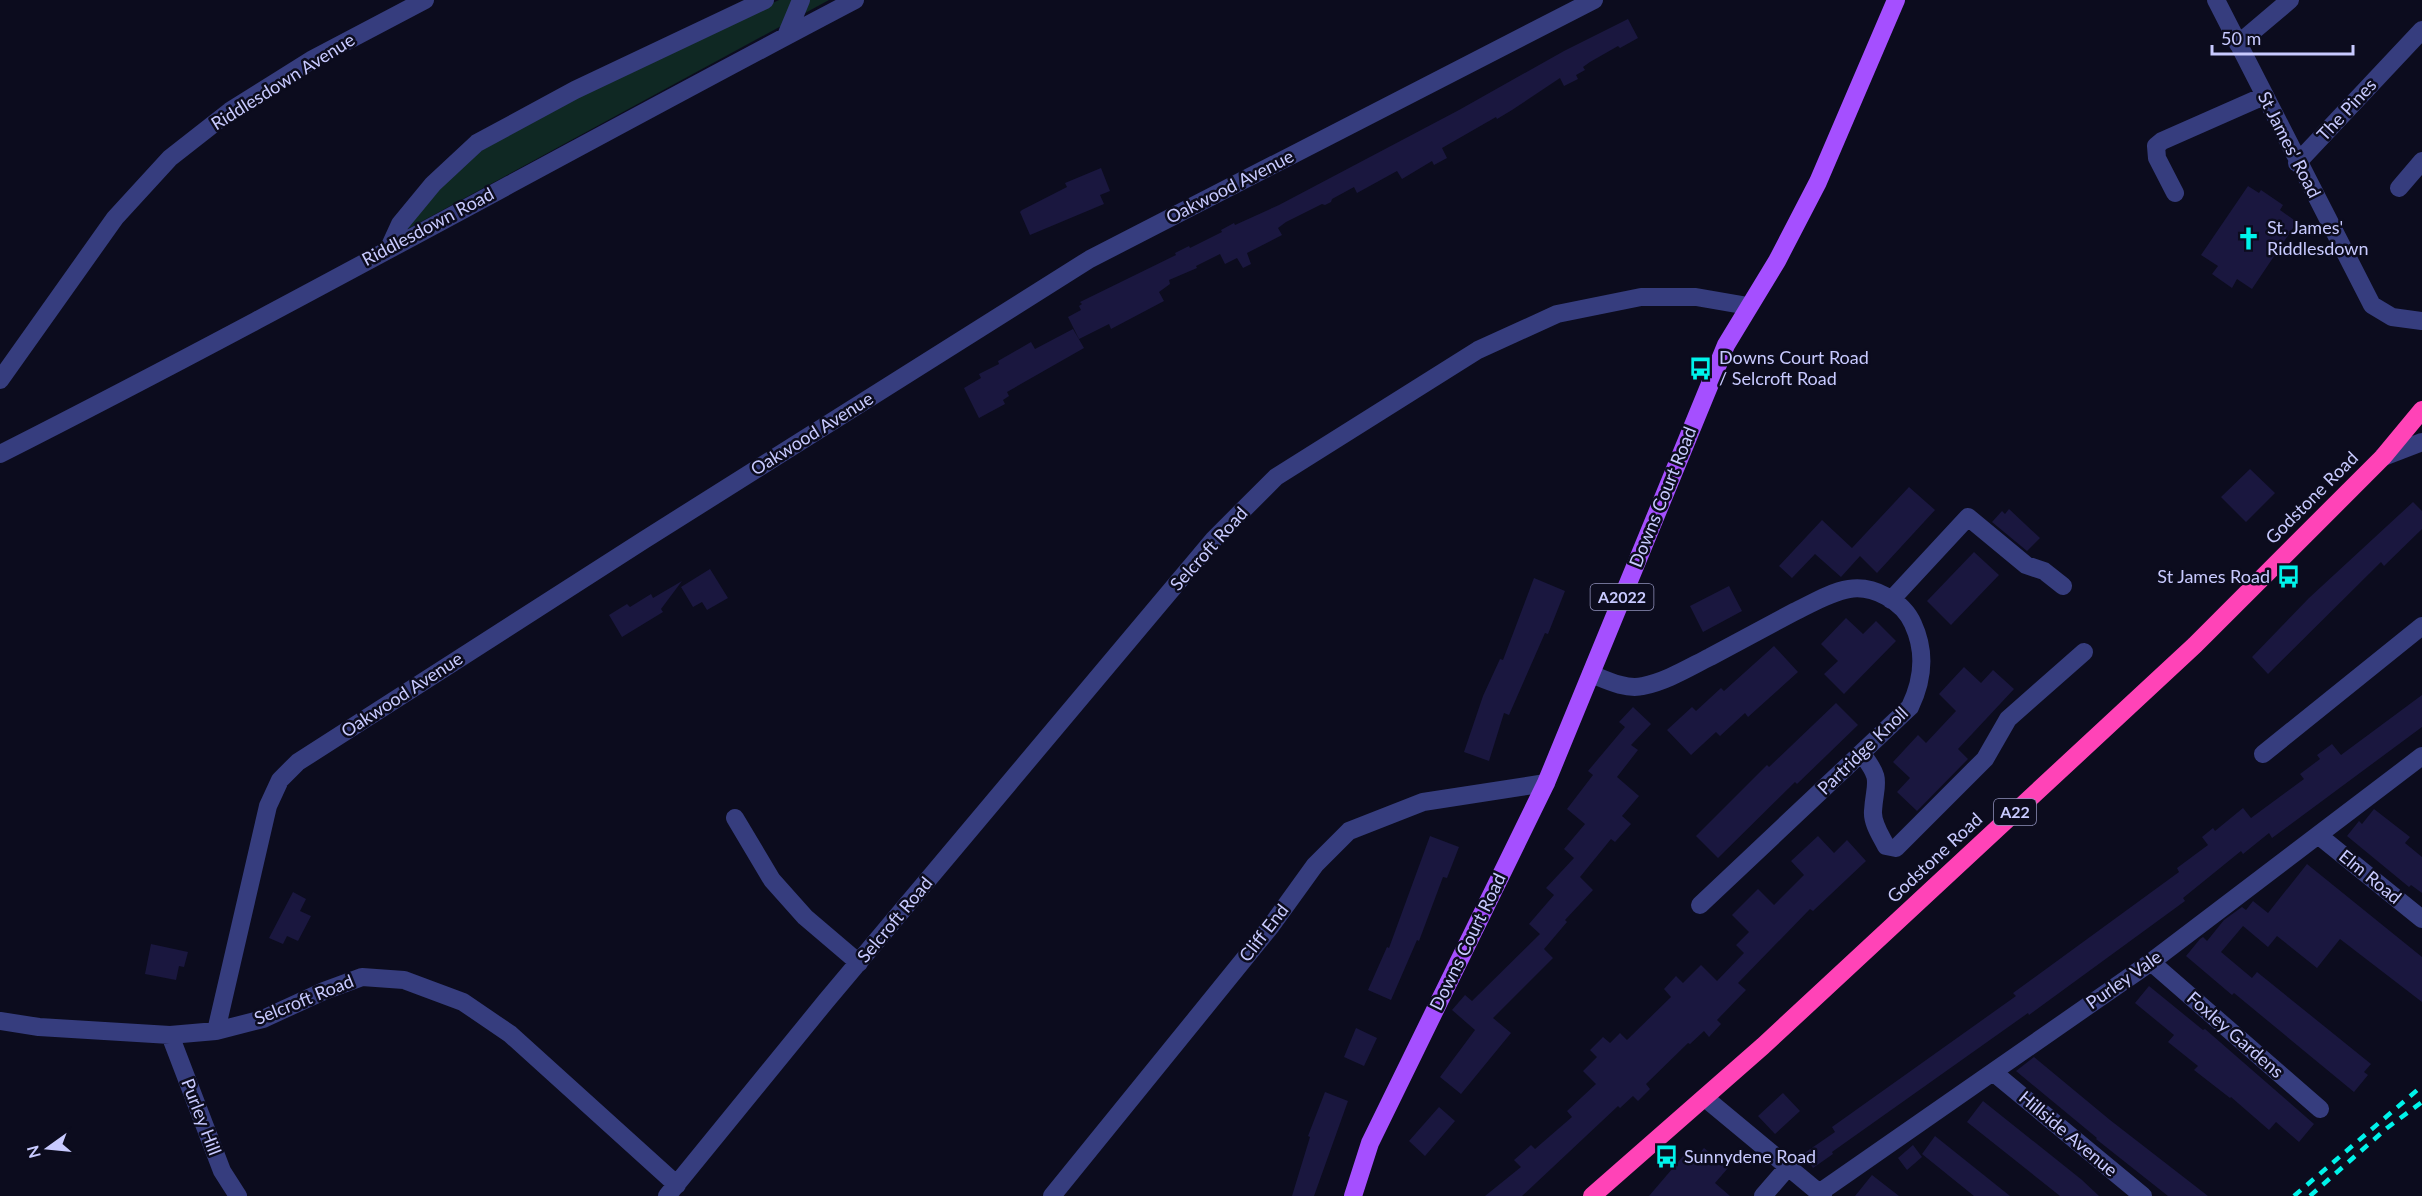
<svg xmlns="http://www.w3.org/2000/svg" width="2422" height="1196" font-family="Lato,sans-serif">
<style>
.green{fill:#0f2823}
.building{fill:#1a173f}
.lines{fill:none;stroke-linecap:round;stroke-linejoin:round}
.minor{stroke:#363d7e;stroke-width:18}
.major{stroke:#a54fff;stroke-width:18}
.highway{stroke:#ff43b7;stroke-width:18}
.rail{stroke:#00f3ea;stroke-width:4.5;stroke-dasharray:9 8;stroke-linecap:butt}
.labels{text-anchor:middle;stroke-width:5;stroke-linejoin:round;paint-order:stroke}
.shield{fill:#0c0c1e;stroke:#9091bc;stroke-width:1.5}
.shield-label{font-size:16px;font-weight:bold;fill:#c8caff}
.street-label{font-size:18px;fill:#c8caff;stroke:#0c0c1e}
.poi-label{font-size:18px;fill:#c8caff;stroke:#0c0c1e;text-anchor:start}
</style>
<rect width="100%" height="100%" fill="#0c0c1e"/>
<path class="green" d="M779 0H829L404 231 439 189 482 150 577 96Z"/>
<path class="building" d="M1628 19 1638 38 1620 48 1618 46 1590 62 1583 67 1585 70 1576 75 1578 79 1564 86 1560 78 1512 110 1497 119 1496 117 1442 148 1447 158 1434 165 1432 161 1402 179 1397 171 1357 193 1354 187 1332 199 1331 202 1325 205 1322 204 1286 222 1278 228 1282 235 1247 253 1251 264 1243 268 1237 258 1225 264 1220 254 1196 266 1197 268 1169 280 1170 284 1159 292 1164 301 1111 329 1109 324 1079 339 1068 317 1081 310 1079 306 1082 304 1080 302 1176 255 1175 253 1189 246 1190 248 1222 232 1221 230 1234 223 1235 225 1279 205 1459 110 1564 51Z
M1101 168 1110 191 1100 195 1104 204 1030 235 1020 212 1022 210 1067 187 1065 183Z
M2248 186 2259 193 2261 190 2283 205 2280 210 2297 222 2252 289 2237 279 2232 288 2212 274 2218 266 2201 255Z
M1073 329 1084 348 1007 392 1009 396 1003 400 1005 404 979 418 964 388 981 378 979 374 999 364 998 361 1031 342 1035 349Z
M2250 469 2275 493 2246 522 2221 497Z
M1909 487 1935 510 1877 573 1860 556 1841 577 1815 554 1792 578 1779 566 1822 520 1852 548Z
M2413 502 2422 511V529L2384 566 2381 562 2268 674 2252 657 2309 598Z
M2009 509 2040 538 2027 551 1992 522 2002 511 2005 514Z
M1974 552 1999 575 1951 625 1927 601Z
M710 569 728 598 707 610 702 602 693 607 681 587Z
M1534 578 1565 591 1548 634 1545 633 1509 715 1504 713 1489 761 1464 752 1483 696 1500 659 1503 660Z
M682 581 661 609 663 612 622 637 609 615 627 604 630 607 651 594 653 598Z
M1729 586 1742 611 1703 632 1690 606Z
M1846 618 1863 634 1876 621 1896 641 1844 694 1824 674 1838 661 1821 644Z
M1774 646 1798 672 1748 717 1745 713 1720 736 1716 732 1691 755 1667 730 1692 707 1696 711 1721 688 1724 691Z
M1964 667 1981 683 1993 670 2014 689 1958 749 1968 759 1917 811 1897 792 1910 778 1893 762 1918 735 1926 743 1956 711 1939 694Z
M2422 695V727L2272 838 2269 833 2243 854 2241 851 2183 898 2185 901 2029 1015 2028 1013 1832 1152 1833 1154 1813 1168 1803 1154 1835 1132 1832 1127 2016 996 2013 993 2179 872 2177 868 2208 845 2202 837 2213 828 2215 831 2243 808 2251 818 2304 779 2300 774 2320 759 2317 755 2332 744 2341 755Z
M1836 703 1858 725 1797 784 1795 782 1718 858 1696 836 1767 765 1769 767Z
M1633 707 1651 724 1631 745 1638 750 1617 777 1639 796 1622 816 1631 824 1615 842 1611 839 1580 877 1593 890 1565 920 1567 922 1544 949 1553 958 1493 1018 1511 1033 1461 1094 1440 1077 1475 1030 1452 1010 1465 995 1472 1001 1540 934 1529 924 1554 895 1546 888 1574 858 1564 849 1585 824 1567 809 1593 775 1588 771 1625 727 1619 722Z
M2374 809 2410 837 2405 843 2422 857V893L2411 885 2409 887 2347 836 2359 821 2362 824Z
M1430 836 1459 847 1447 878 1443 877 1419 941 1417 940 1391 1000 1368 990 1387 947 1389 948Z
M1818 836 1834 853 1847 840 1866 861 1813 911 1810 909 1738 983 1746 990 1717 1020 1721 1024 1709 1037 1704 1031 1690 1044 1688 1043 1646 1084 1650 1089 1638 1101 1633 1096 1620 1108 1618 1106 1522 1196H1485L1521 1167 1514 1160 1531 1145 1535 1149 1572 1117 1567 1111 1596 1084 1583 1071 1597 1057 1590 1050 1603 1037 1610 1043 1620 1033 1627 1040 1671 997 1664 989 1676 976 1683 983 1701 965 1717 981 1744 953 1736 945 1749 932 1732 915 1758 889 1774 905 1804 875 1791 861Z
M2307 864 2422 957V1002L2340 939 2317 968 2277 936 2268 947 2243 926 2221 952 2252 978 2257 972 2371 1064 2364 1072 2368 1075 2354 1092 2234 993 2232 995 2186 956 2200 939 2203 937 2207 941 2224 920 2242 907 2246 910 2253 901 2268 913Z
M293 892 306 899 300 911 311 916 298 941 287 936 283 944 269 938Z
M151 944 188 952 184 967 179 966 176 980 145 974Z
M2149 986 2203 1030 2205 1029 2314 1124 2299 1142 2276 1122 2269 1130 2231 1097 2230 1098 2194 1070 2198 1066 2168 1042 2174 1035 2135 1003Z
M1356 1028 1377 1038 1364 1066 1344 1057Z
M2034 1057 2110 1120 2208 1196H2168L2096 1139 2097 1138 2016 1071Z
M1325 1092 1348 1101 1314 1196H1292L1310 1137 1308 1136Z
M1783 1093 1800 1111 1775 1134 1758 1116Z
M1983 1101 2082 1180 2099 1196H2060L1967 1122Z
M1439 1107 1455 1121 1425 1156 1409 1141Z
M1935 1136 2010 1196H1974L1922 1154Z
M1913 1145 1922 1157 1907 1170 1898 1158Z
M1704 1148 1728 1168 1715 1183 1730 1196H1649L1684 1155 1692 1162Z
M1872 1175 1899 1196H1855Z"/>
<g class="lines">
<path class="minor" d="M2216 0 2372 305 2392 317 2422 321
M786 36 801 0
M2238 44 2290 0
M2297 163 2422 30
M2399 188 2422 161
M2175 193 2157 158 2156 146 2162 141 2264 96
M389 248 400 224 433 184 477 143 575 90 765 0
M0 380 115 218 170 158 230 111 313 59 425 0
M0 454C288 308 569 150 855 0
M2383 457 2422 442
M1891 600 1968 517 2026 565 2044 571 2063 586
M1591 674C1606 680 1626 690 1643 686 1667 681 1688 668 1710 657 1738 642 1766 627 1794 612 1811 604 1830 592 1849 589 1873 585 1903 601 1913 624 1926 652 1923 680 1910 707L1700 905
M1862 754C1883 781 1875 781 1873 811 1872 823 1881 836 1886 846L1896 848 1985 759 2008 719 2084 652
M2263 754 2422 626
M735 818 772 880 805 917 859 963
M2318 835 2422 919
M2151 962 2320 1109
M0 1021 39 1027 170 1035 216 1031 263 1019 324 991 362 977 404 980 463 1002 510 1034 677 1185
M216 1031 268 806 280 780 298 762 644 540 1090 259 1594 0
M170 1035 222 1171 238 1196
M1993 1072 2143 1196
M1705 1098 1823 1196
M1819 1193 2151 962 2422 756
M667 1196 826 1001 1214 539 1276 477 1478 350 1557 314 1641 297H1696L1748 306
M1052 1196 1271 926 1315 865 1349 831 1423 802 1546 783
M1763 1196 1788 1167"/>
<path class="major" d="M1353 1196 1370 1143 1546 783 1726 345 1777 261 1818 182 1896 0"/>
<path class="highway" d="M1592 1196 1763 1046 2195 645 2383 457 2422 410"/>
<path class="rail" d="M2294 1196 2422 1086
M2310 1196 2387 1128 2422 1102"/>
</g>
<defs>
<symbol id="church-bare" viewBox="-9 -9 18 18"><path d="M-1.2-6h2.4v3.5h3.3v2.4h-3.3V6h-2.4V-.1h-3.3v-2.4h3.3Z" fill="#00f3ea" stroke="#0c0c1e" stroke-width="2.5" paint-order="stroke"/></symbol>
<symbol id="bus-bare" viewBox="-9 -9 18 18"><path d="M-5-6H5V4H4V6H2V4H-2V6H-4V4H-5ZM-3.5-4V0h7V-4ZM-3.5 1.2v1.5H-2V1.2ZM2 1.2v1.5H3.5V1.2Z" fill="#00f3ea" stroke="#0c0c1e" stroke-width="2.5" paint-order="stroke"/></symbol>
</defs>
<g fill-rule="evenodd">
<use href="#church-bare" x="2232" y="222" width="33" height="33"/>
<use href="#bus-bare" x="1684" y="352" width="33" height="33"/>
<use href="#bus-bare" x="2272" y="560" width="33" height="33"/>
<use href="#bus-bare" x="1650" y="1140" width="33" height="33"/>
</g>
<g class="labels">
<g class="shield">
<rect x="1590.5" y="584" width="63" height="26" rx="4.5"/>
<rect x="1994" y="799" width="42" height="26" rx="4.5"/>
</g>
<g class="shield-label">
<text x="1622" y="603">A2022</text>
<text x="2015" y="818">A22</text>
</g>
<g class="street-label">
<text transform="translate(283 82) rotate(-32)" y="6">Riddlesdown Avenue</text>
<text transform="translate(2347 110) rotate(-47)" y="6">The Pines</text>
<text transform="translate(2289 145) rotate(63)" y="6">St James' Road</text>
<text transform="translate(1230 187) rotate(-27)" y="6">Oakwood Avenue</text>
<text transform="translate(428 227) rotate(-28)" y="6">Riddlesdown Road</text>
<text transform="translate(812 434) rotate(-32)" y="6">Oakwood Avenue</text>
<text transform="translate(1663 497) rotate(-68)" y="6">Downs Court Road</text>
<text transform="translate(2312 498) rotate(-45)" y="6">Godstone Road</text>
<text transform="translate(1209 549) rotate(-48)" y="6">Selcroft Road</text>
<text transform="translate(402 695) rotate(-33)" y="6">Oakwood Avenue</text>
<text transform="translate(1863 751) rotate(-44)" y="6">Partridge Knoll</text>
<text transform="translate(1935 858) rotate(-43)" y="6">Godstone Road</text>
<text transform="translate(2370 877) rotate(39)" y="6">Elm Road</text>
<text transform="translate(895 920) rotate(-50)" y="6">Selcroft Road</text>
<text transform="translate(1264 933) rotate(-52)" y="6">Cliff End</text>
<text transform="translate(1468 942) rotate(-64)" y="6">Downs Court Road</text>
<text transform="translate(2124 980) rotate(-35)" y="6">Purley Vale</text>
<text transform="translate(304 1000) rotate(-22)" y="6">Selcroft Road</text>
<text transform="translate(2235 1035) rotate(41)" y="6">Foxley Gardens</text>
<text transform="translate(201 1117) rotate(69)" y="6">Purley Hill</text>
<text transform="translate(2068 1134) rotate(40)" y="6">Hillside Avenue</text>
</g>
<g class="poi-label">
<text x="2267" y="234">St. James'<tspan x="2267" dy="21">Riddlesdown</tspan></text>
<text x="1719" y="364">Downs Court Road<tspan x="1719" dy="21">/ Selcroft Road</tspan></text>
<text x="2270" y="583" text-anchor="end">St James Road</text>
<text x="1684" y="1163">Sunnydene Road</text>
</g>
</g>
<g transform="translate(48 1148) rotate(255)" stroke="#0c0c1e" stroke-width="4.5" paint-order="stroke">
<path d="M0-4.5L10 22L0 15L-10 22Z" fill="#c8caff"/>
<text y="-9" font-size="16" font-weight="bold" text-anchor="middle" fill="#c8caff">N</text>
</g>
<path d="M2212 45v9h141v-9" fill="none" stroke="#c8caff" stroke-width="3"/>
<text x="2221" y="45" font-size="18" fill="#c8caff" stroke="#0c0c1e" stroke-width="4.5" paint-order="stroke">50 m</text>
</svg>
